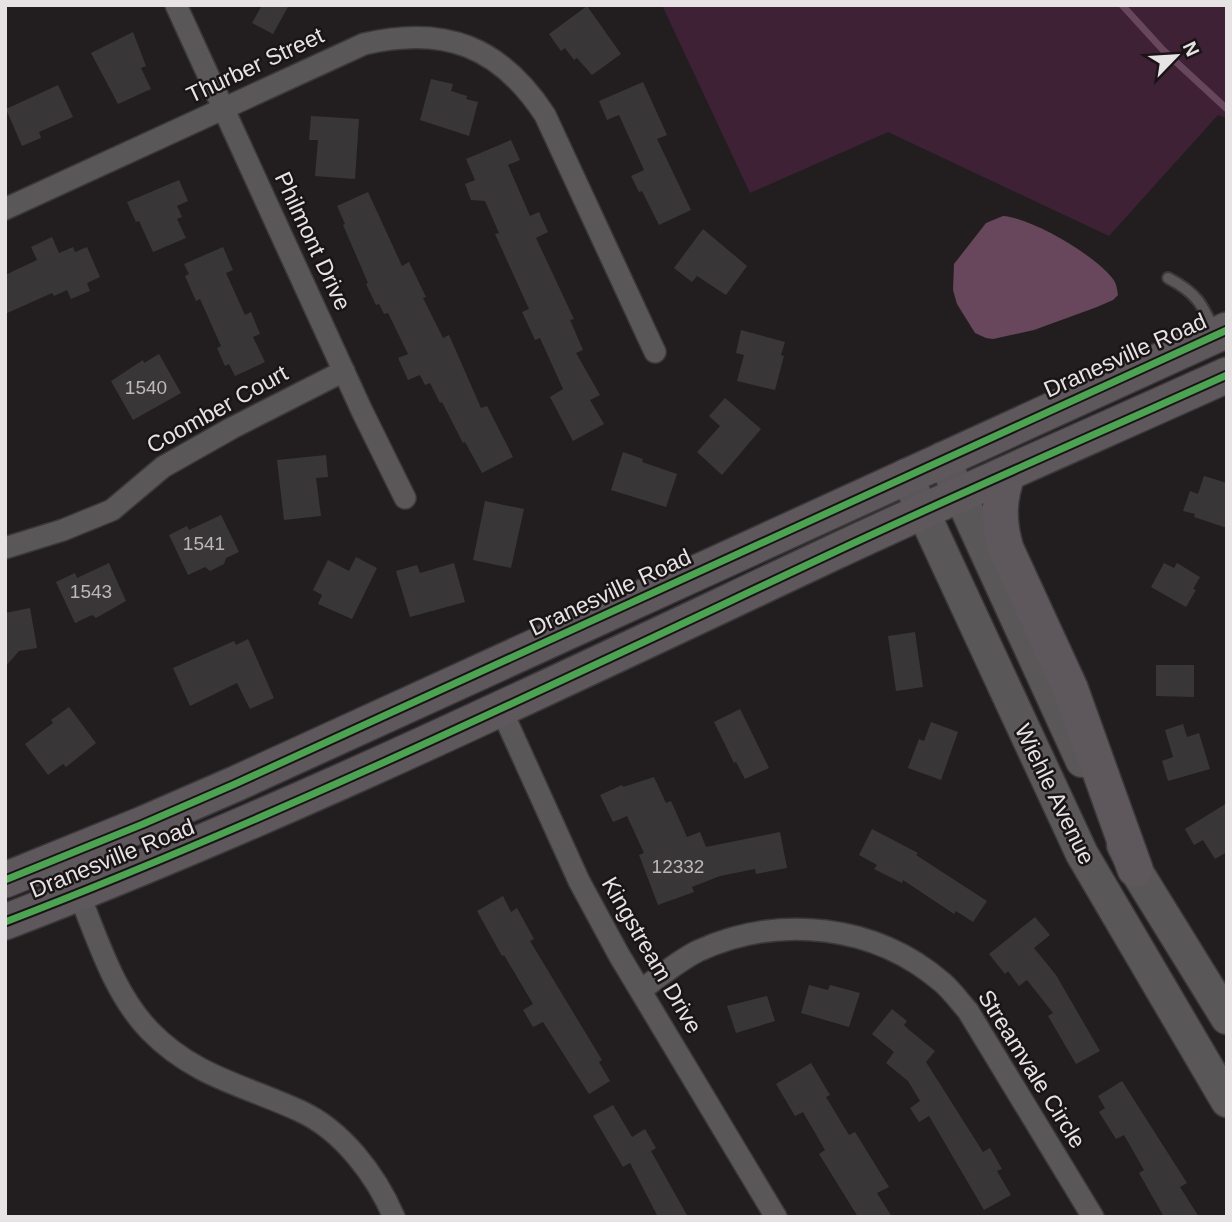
<svg xmlns="http://www.w3.org/2000/svg" width="1232" height="1222" font-family="Arial,sans-serif">
<style>
.green{fill:#3e2134}
.water{fill:#68465b}
.lines{fill:none;stroke-linecap:round;stroke-linejoin:round}
.stream{stroke:#68465b;stroke-width:7}
.building{fill:#393638}
.service-casing{stroke:#3b383a;stroke-width:14}
.minor-casing{stroke:#3b383a;stroke-width:24}
.secondary-casing{stroke:#3b383a;stroke-width:35}
.primary-casing{stroke:#3b383a;stroke-width:38}
.service{stroke:#5a5759;stroke-width:10}
.minor{stroke:#5a5759;stroke-width:21}
.secondary{stroke:#5a5759;stroke-width:32}
.primary{stroke:#5e575c;stroke-width:35}
.cycleway-casing{stroke:#1a1417;stroke-width:11}
.cycleway{stroke:#4ca352;stroke-width:7}
.labels{text-anchor:middle;stroke-width:5;stroke-linejoin:round;paint-order:stroke}
.number-label{font-size:19px;fill:#bcb8ba}
.street-label{font-size:23px;fill:#e7e3e5;stroke:#1a1417}
</style>
<rect width="100%" height="100%" fill="#221e20"/>
<path class="green" d="M662 5H1227V118L1218 115 1109 236 888 132 750 193Z"/>
<path class="water" d="M1003 216C1032 218 1096 256 1113 279 1117 284 1117 290 1118 295L1113 300 1097 307 1034 330 993 339 986 338 975 333 957 304 953 290 954 264 986 223Z"/>
<g class="lines">
<path class="stream" d="M1122 5 1163 50 1227 109"/>
</g>
<path class="building" d="M262 5H289L273 34 252 23Z
M587 6 621 54 592 75 577 58 574 60 565 48 561 51 549 34Z
M133 32 146 66 141 68 151 89 118 104 91 53Z
M431 79 453 84 451 91 467 96 466 99 478 102 469 136 420 120Z
M643 82 667 135 657 139 691 210 659 225 642 191 639 192 631 176 644 170 619 115 607 120 599 101Z
M58 85 73 117 39 132 41 138 22 146 6 109Z
M311 116 359 119 355 179 315 176 318 140H309Z
M511 140 520 160 508 165 530 216 539 212 548 232 536 238 574 319 570 320 583 350 576 353 600 395 590 400 604 424 573 441 550 397 563 389 540 338 535 340 522 312 529 309 495 234 499 233 485 201 471 200 465 184 475 180 466 159Z
M179 180 188 201 177 206 182 217 177 219 186 238 153 252 139 221 136 222 127 202Z
M368 192 402 266 409 262 426 297 423 298 443 338 449 335 481 408 487 406 513 457 482 473 465 442 463 443 442 402 440 403 430 383 425 385 420 375 408 380 398 358 408 354 388 313 384 314 379 304 376 305 366 284 368 283 343 225 345 224 337 206Z
M703 229 747 266 726 295 697 276 692 282 674 268Z
M52 237 59 253 73 247 75 252 87 247 100 277 87 283 90 291 71 299 67 290 54 296 52 293 5 314V275L37 260 31 247Z
M223 247 233 270 226 273 245 315 251 312 260 334 253 337 265 362 235 376 229 364 225 366 217 348 221 346 200 299 196 301 185 276 189 274 184 264Z
M741 330 785 342 781 355 784 356 775 390 737 381 744 355 736 353Z
M159 354 181 393 133 420 111 381 143 360 144 363Z
M725 398 761 429 722 475 697 452 720 426 709 416Z
M623 452 643 459 642 462 677 474 666 507 611 490Z
M326 455 328 477 316 478 321 516 284 520 277 460Z
M1204 476 1227 483V528L1194 517 1195 514 1183 511 1190 491 1198 494Z
M485 501 524 509 511 568 473 560Z
M221 515 239 552 226 558 224 564 210 571 205 567 188 575 169 535 187 526 189 530Z
M356 557 377 568 352 619 318 604 322 595 313 590 328 560 349 571Z
M109 563 126 601 96 618 92 615 75 623 56 582 75 573 77 578Z
M454 563 465 602 410 617 396 571 417 565 420 573Z
M1164 563 1174 568 1177 563 1200 577 1193 589 1196 590 1186 607 1151 587Z
M30 608 37 648 19 651 5 667V613Z
M915 632 923 687 896 691 888 636Z
M248 639 274 698 250 709 237 683 190 706 173 668 234 641 236 645Z
M1156 665H1194V697L1156 696Z
M69 707 96 743 66 767 63 764 48 775 25 744 53 723 51 720Z
M740 709 769 768 745 779 736 762 734 763 714 722Z
M931 722 958 732 941 780 908 768 919 739 924 741Z
M1183 724 1187 737 1199 733 1210 769 1168 781 1162 761 1173 757 1165 730Z
M654 777 666 803 671 801 687 837 700 832 706 847 780 832 787 868 756 874 755 869 720 876 692 887 694 892 658 905 639 855 644 853 627 816 613 822 600 795 622 785 623 787Z
M1227 803V852L1215 859 1203 840 1194 845 1185 829Z
M872 829 918 853 916 855 987 901 973 922 956 911 954 914 903 880 902 883 874 869 877 865 859 855Z
M503 896 511 912 517 908 534 939 530 941 602 1060 599 1062 610 1081 589 1094 543 1022 533 1027 523 1010 533 1004 504 955 502 956 477 911Z
M1035 917 1050 935 1034 948 1056 975 1100 1051 1076 1064 1048 1016 1053 1013 1027 980 1019 986 1008 971 1005 974 989 954Z
M809 985 828 990 830 985 860 993 849 1027 801 1013Z
M767 996 775 1021 736 1033 727 1006Z
M892 1009 907 1021 904 1025 908 1029 935 1051 926 1062 983 1152 990 1148 1002 1169 997 1171 1011 1195 984 1210 929 1116 919 1122 910 1108 920 1101 908 1081 886 1063 894 1052 872 1034Z
M811 1063 830 1095 826 1097 849 1135 855 1132 889 1187 877 1193 892 1217H858L819 1154 825 1150 803 1112 795 1116 776 1084Z
M1122 1081 1187 1183 1180 1187 1199 1217H1164L1139 1173 1144 1170 1124 1135 1116 1139 1099 1112 1105 1108 1098 1096Z
M613 1105 632 1137 645 1129 656 1148 651 1151 688 1217H658L630 1163 623 1167 593 1116Z"/>
<g class="lines">
<defs>
<path id="service" d="M1168 278C1197 293 1202 304 1215 332"/>
<path id="minor" d="M176 5 362 411 405 498
M5 209 364 44C444 25 500 46 545 115L655 352
M5 548 63 530 112 510 163 467 232 428 344 371
M501 709 579 881 619 955 776 1217
M79 894C98 940 114 994 150 1031 195 1077 244 1085 300 1111 342 1130 376 1175 394 1217
M641 990C659 977 678 961 698 951 779 914 875 924 943 983 952 991 960 1002 968 1011L1093 1217"/>
<path id="secondary" d="M943 458 1082 761
M906 475 1082 854 1227 1101
M1123 845 1135 869 1227 1018"/>
<path id="primary" d="M1008 473C998 500 998 522 1006 549L1070 688 1135 869
M5 880 143 824 235 784 1227 330
M5 922C286 814 556 683 828 555 960 493 1094 435 1227 375"/>
</defs>
<use href="#service" class="service-casing"/>
<use href="#minor" class="minor-casing"/>
<use href="#secondary" class="secondary-casing"/>
<use href="#primary" class="primary-casing"/>
<use href="#service" class="service"/>
<use href="#minor" class="minor"/>
<use href="#secondary" class="secondary"/>
<use href="#primary" class="primary"/>
<defs>
<path id="cycleway" d="M5 880 143 824 235 784 1227 330
M5 922C286 814 556 683 828 555 960 493 1094 435 1227 375"/>
</defs>
<use href="#cycleway" class="cycleway-casing"/>
<use href="#cycleway" class="cycleway"/>
</g>
<g class="labels">
<g class="number-label">
<text x="146" y="394">1540</text>
<text x="204" y="550">1541</text>
<text x="91" y="598">1543</text>
<text x="678" y="873">12332</text>
</g>
<g class="street-label">
<text transform="translate(255 65) rotate(-25)" y="8">Thurber Street</text>
<text transform="translate(313 241) rotate(65)" y="8">Philmont Drive</text>
<text transform="translate(1125 355) rotate(-24)" y="8">Dranesville Road</text>
<text transform="translate(217 409) rotate(-29)" y="8">Coomber Court</text>
<text transform="translate(610 592) rotate(-25)" y="8">Dranesville Road</text>
<text transform="translate(1055 794) rotate(64)" y="8">Wiehle Avenue</text>
<text transform="translate(112 858) rotate(-22)" y="8">Dranesville Road</text>
<text transform="translate(652 955) rotate(60)" y="8">Kingstream Drive</text>
<text transform="translate(1032 1069) rotate(58)" y="8">Streamvale Circle</text>
</g>
</g>
<rect width="1232" height="1222" fill="none" stroke="#e7e3e5" stroke-width="14"/>
<g transform="translate(1176 56) rotate(65)" stroke="#1a1417" stroke-width="5" paint-order="stroke">
<path d="M0-5L12 26L0 18L-12 26Z" fill="#e7e3e5"/>
<text y="-10" font-size="19" font-weight="bold" text-anchor="middle" fill="#e7e3e5">N</text>
</g>
</svg>
